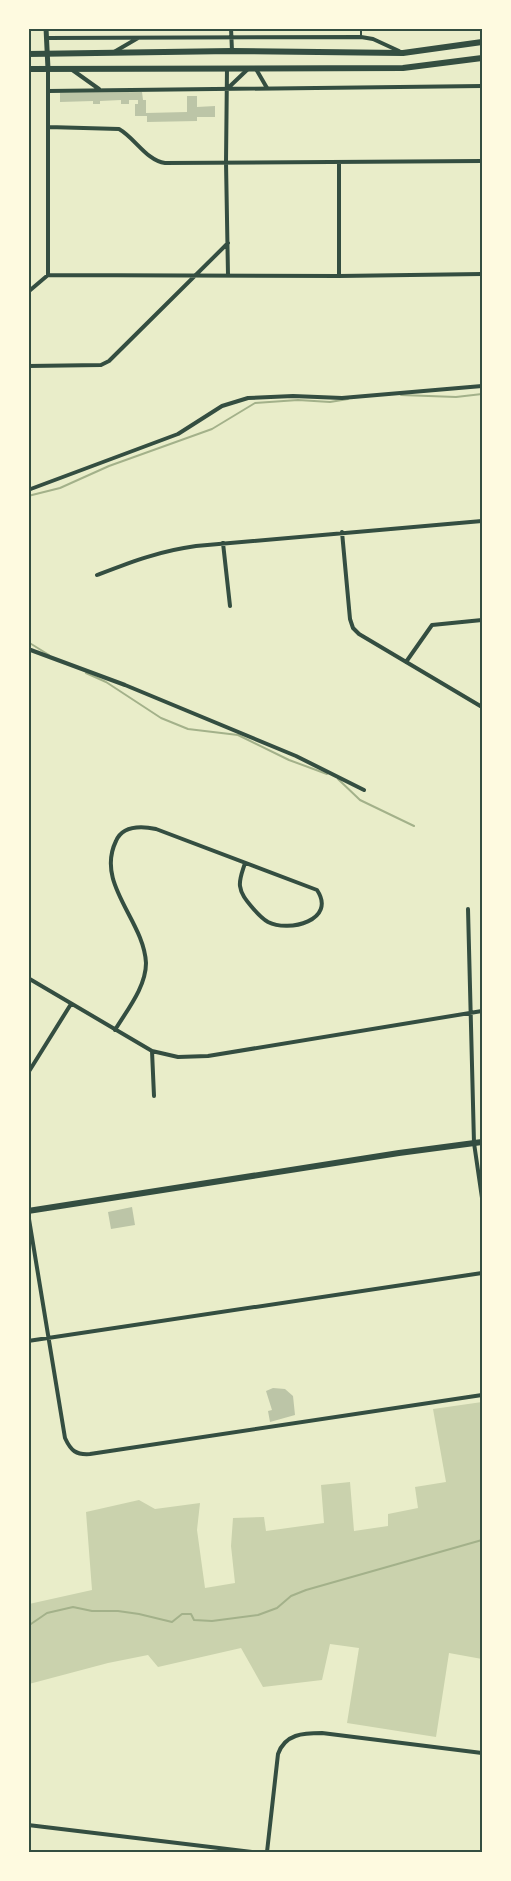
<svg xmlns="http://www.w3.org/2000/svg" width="511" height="1881" font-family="Arial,sans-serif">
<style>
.green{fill:#cad2ad}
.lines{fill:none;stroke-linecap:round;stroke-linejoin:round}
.stream{stroke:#a3b18a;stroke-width:2}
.building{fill:#bcc5a7}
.service{stroke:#344e41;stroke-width:2}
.minor{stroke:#344e41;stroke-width:4}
.tertiary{stroke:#344e41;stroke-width:5}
.secondary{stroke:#344e41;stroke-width:6}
.neatline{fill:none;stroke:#344e41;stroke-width:2}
</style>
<rect width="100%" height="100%" fill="#e9edc9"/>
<path class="green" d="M482 1402V1659L449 1653 436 1737 347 1723 359 1648 330 1644 322 1680 263 1687 241 1648 158 1667 148 1655 108 1663 29 1684V1604L92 1590 86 1512 139 1500 155 1509 200 1503 197 1530 205 1588 235 1583 231 1546 233 1518 264 1517 266 1531 324 1523 321 1485 350 1482 354 1531 388 1526V1514L418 1508 415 1487 446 1482 433 1409Z"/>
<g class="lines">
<path class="stream" d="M401 395 456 397 482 394
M28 496 60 488 109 466 212 429 255 403 298 400 330 402 348 399
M28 642 49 655
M86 673 106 682 161 718 188 729 238 735 289 760 327 774
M338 779 360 800 414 826
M28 1626 47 1613 73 1607 92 1611H118L139 1614 172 1622 182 1614H191L194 1620 212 1621 258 1615 277 1608 291 1596 306 1590 482 1540"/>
</g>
<path class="building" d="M142 92 143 100H146V113L187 112V96H197V107L215 106V117H197V121L147 122V116H135V104H138V100H129V104H121V100L100 101V104H93V101L60 102V93Z
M132 1207 135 1225 111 1229 108 1212Z
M273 1388 285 1389 293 1396 295 1415 270 1422 268 1411 272 1410 266 1391Z"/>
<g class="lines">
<path class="service" d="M361 28V37"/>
<path class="minor" d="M231 28 232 51
M47 38 361 37 373 39 399 51
M114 52 138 38
M227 68 226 162 228 275
M48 69V275
M71 69 99 89
M256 69 267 88
M227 89 248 69
M48 91 482 86
M48 127 119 129C135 138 147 161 165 163L482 161
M339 162V276
M28 292 48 275 339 276 482 274
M28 366 101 365 109 361 228 243
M28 490 178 434 222 406 248 398 293 396 342 398 482 386
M342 532 350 619 353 628 359 634 482 707
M223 543 230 606
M97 575C131 562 159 551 196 546L482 521
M28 649 125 685 296 756 364 790
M406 662 432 625 482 620
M468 909 474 1143 482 1198
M28 978 152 1051 178 1057 208 1056 482 1011
M115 1030C127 1010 146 987 146 963 144 920 95 884 116 841 123 825 141 826 156 829L317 890C337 920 289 933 268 922 261 918 256 912 251 906 246 900 241 894 240 886 239 879 243 870 245 863
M152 1051 154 1096
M28 1073 71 1004
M28 1213 65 1438C71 1451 76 1455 90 1454L482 1395
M28 1341 482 1273
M28 1825 252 1852
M267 1852 278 1754C285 1734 303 1733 322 1733L482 1753"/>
<path class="tertiary" d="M46 28 48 69"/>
<path class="secondary" d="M28 54 232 51 403 53 482 42
M28 69 403 68 482 58
M28 1211 399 1153 482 1142"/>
</g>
<rect width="511" height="1881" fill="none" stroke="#fefae0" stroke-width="60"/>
<rect x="30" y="30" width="451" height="1821" class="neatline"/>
</svg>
